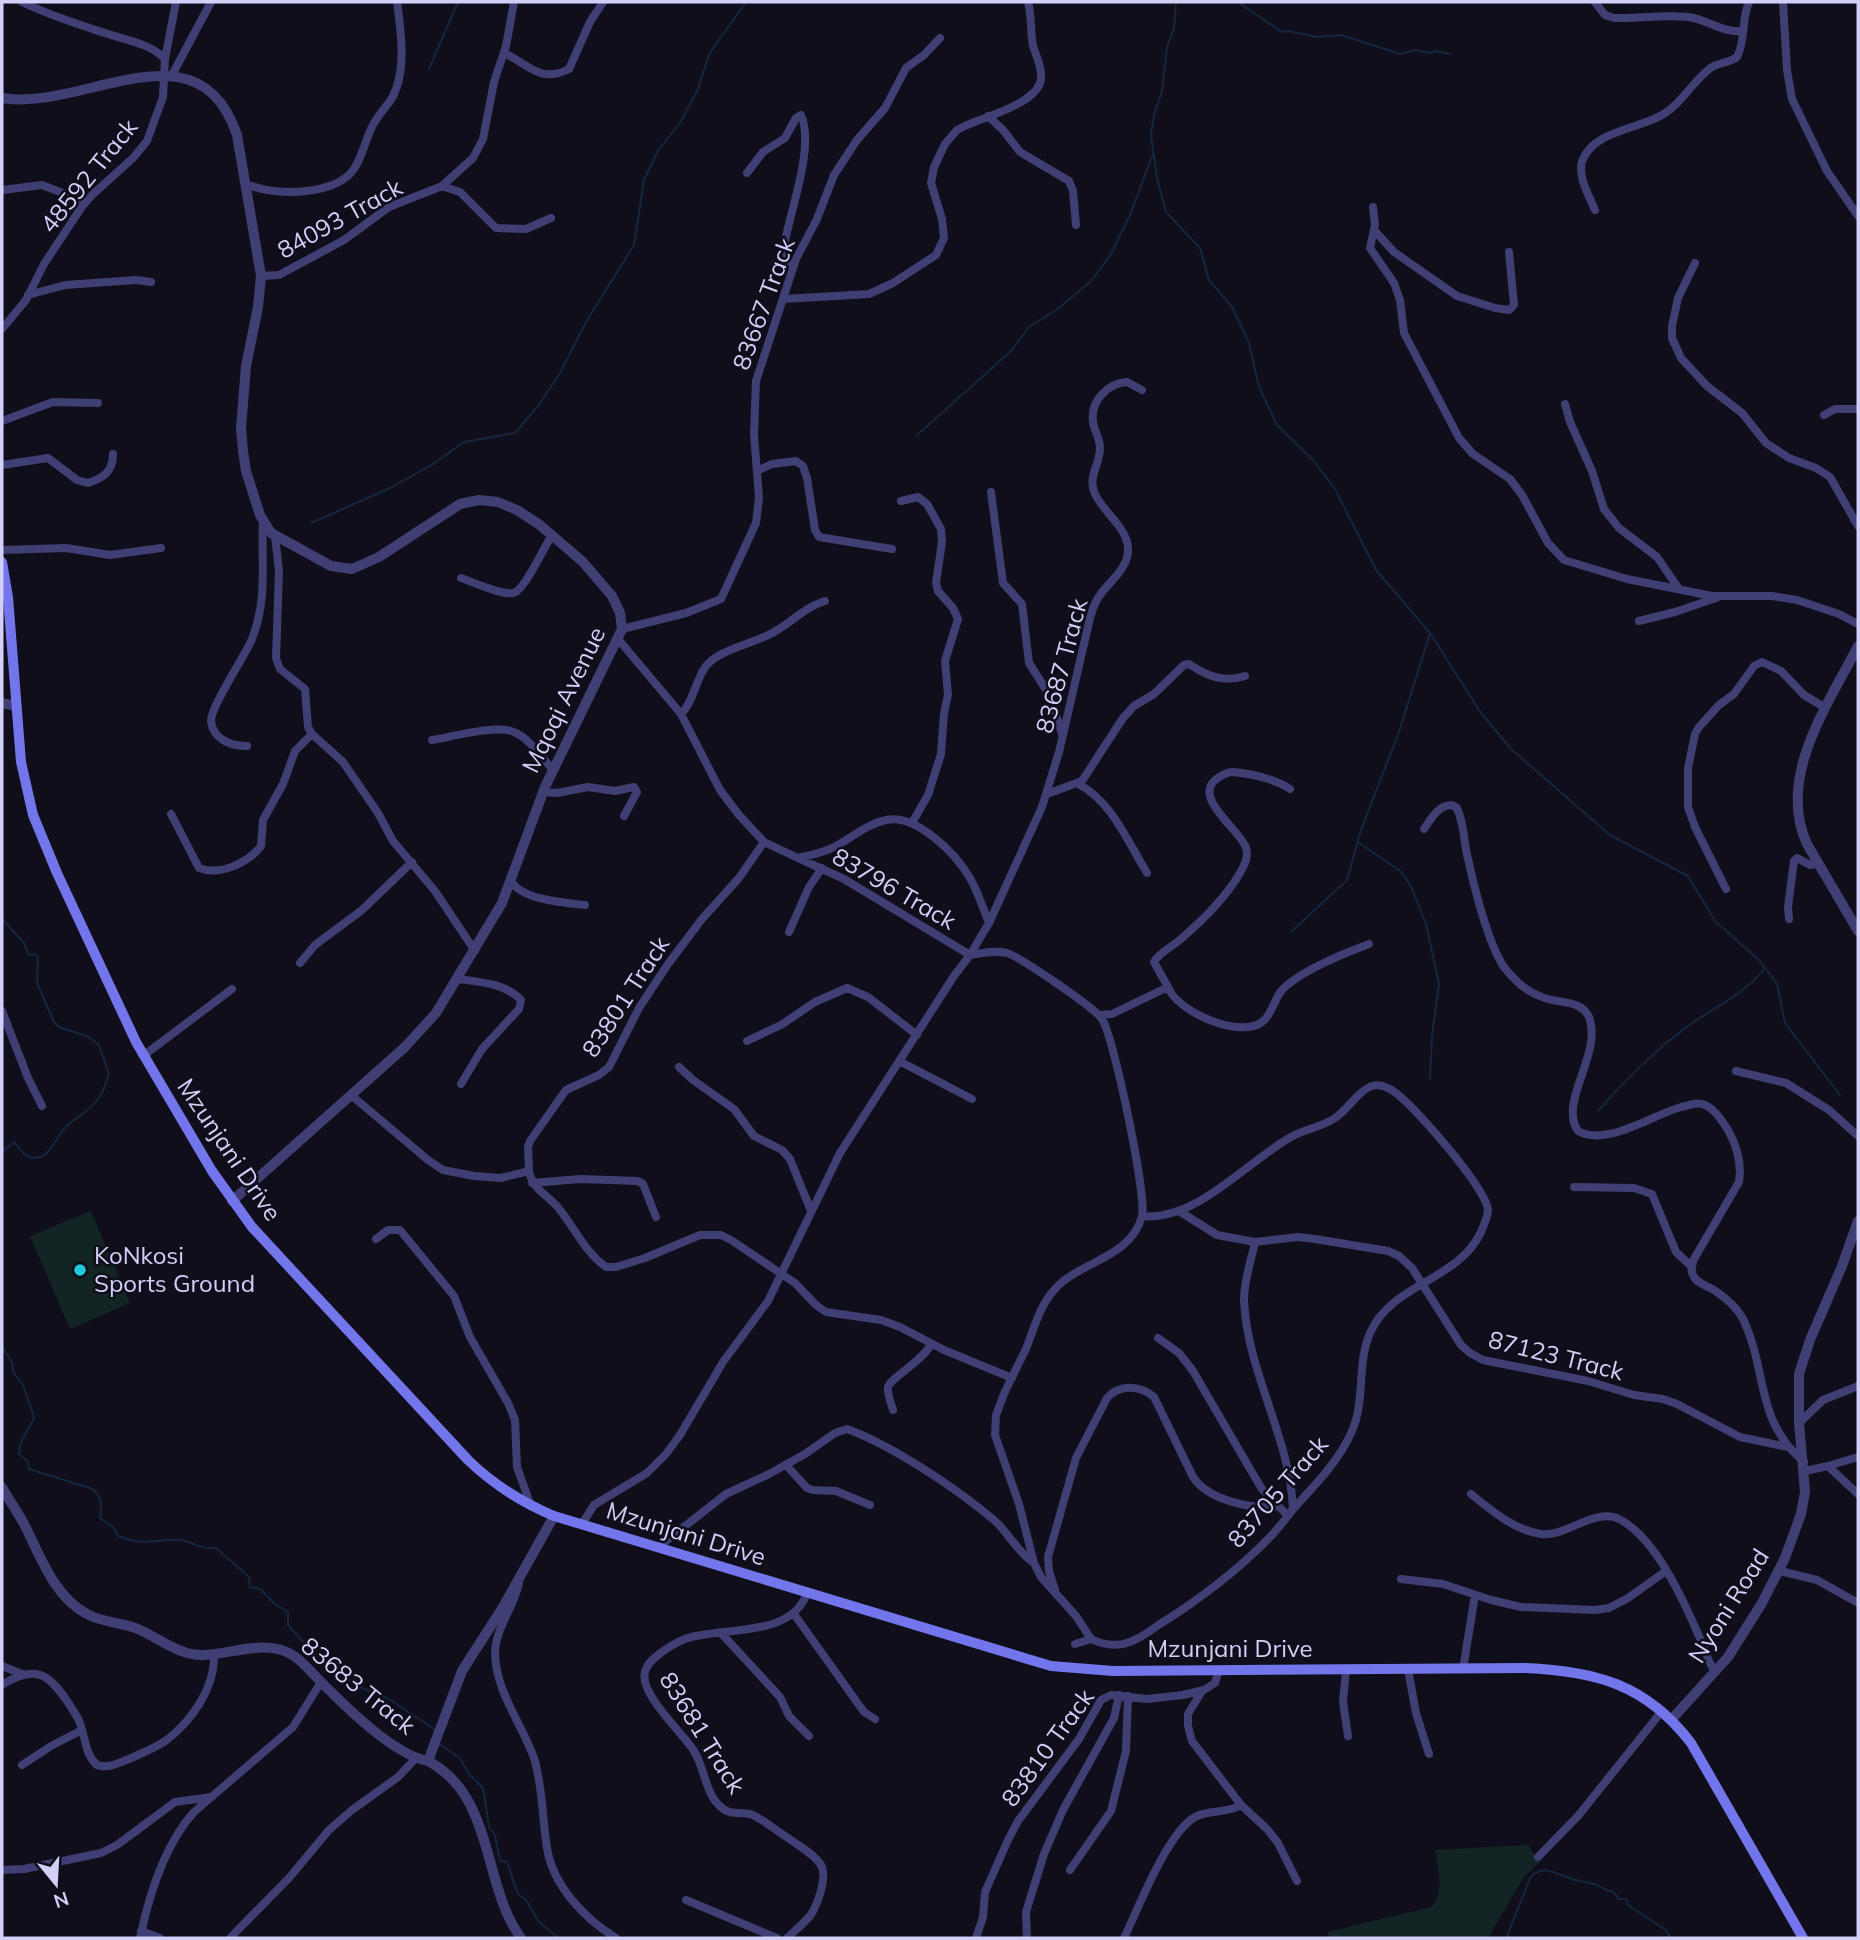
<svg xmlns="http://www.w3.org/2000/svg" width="1860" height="1940" font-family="Mulish,sans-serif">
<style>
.green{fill:#122423}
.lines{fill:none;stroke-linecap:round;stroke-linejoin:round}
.stream{stroke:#15263f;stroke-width:2}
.minor{stroke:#3f3f74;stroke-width:8}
.tertiary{stroke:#3f3f74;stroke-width:10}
.secondary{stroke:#7375eb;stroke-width:10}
.poi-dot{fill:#1ecad5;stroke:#100e1b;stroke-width:2.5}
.labels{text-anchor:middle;stroke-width:5;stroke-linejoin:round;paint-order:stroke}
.street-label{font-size:24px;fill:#d2cff8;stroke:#100e1b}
.poi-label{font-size:24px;fill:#d2cff8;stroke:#100e1b;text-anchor:start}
</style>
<rect width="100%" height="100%" fill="#100e1b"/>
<path class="green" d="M91 1211 130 1303 70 1329 30 1236Z
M1528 1845 1540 1862 1524 1877 1488 1938H1328V1932L1431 1907C1445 1891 1438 1869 1435 1850Z"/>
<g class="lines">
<path class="stream" d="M1176 2 1174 28 1167 47 1162 91 1154 115 1151 135 1157 178 1166 212 1200 248 1209 280 1232 307 1249 343 1259 387 1277 425 1313 460 1335 489 1376 570 1430 633 1399 732 1361 830 1347 880 1291 932
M1238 2 1282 32 1288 31 1317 37 1341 35 1400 54 1415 50 1429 53 1436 51 1450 54
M429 69 458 2
M916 436 1011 351 1029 327 1059 308 1090 282 1110 256 1130 215 1153 154
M311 523 390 488 433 464 464 442 515 433 538 406 560 373 586 322 634 245 644 180 658 151 681 121 698 89 709 54 746 2
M1430 633 1481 713 1511 749 1610 835 1688 876 1715 921 1759 960 1777 984 1785 1023 1840 1095
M1358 842 1400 871 1411 886 1426 924 1439 984 1432 1036 1430 1079
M2 919 24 943 29 955 35 954 38 957 37 983 54 1022 59 1027 87 1036 99 1045 109 1074C106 1083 104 1092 98 1099 89 1112 75 1117 65 1128 57 1136 51 1154 40 1157 28 1161 20 1150 14 1142L2 1152
M1598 1111C1623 1082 1655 1051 1685 1028 1711 1009 1744 995 1764 969
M2 1347 12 1362 13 1372 23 1385 34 1417C30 1430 19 1438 19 1454L28 1462 29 1469 93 1489C102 1498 102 1506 100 1518L113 1527 118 1536C146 1547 152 1539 178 1540 193 1540 198 1550 216 1548L249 1577 250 1587 260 1589 276 1605 288 1612V1625L314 1654 340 1665C350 1691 371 1688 392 1701 406 1710 420 1720 434 1729L435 1732
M439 1744 459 1757 470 1775 483 1788 489 1827 495 1835 500 1861 507 1862 518 1894 526 1900 539 1922 558 1938
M1509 1938 1507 1936 1531 1876C1546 1864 1558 1875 1572 1879 1581 1882 1591 1882 1599 1886 1606 1889 1607 1892 1614 1892L1618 1899H1626L1628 1905 1666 1930 1670 1938"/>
<path class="minor" d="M22 2C48 15 77 24 105 33 125 40 150 43 165 59
M1595 2 1605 15 1614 18C1639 19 1664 14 1688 17 1707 19 1722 33 1742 31
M1783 2 1787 70 1792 99 1827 171 1858 216
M504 53C529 64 539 84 569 69L590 22 603 2
M172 75 211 2
M988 116 1003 130 1020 152 1069 181 1073 191 1076 225
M747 173 763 152 785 138 796 118 801 115C815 147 790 211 784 246L788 259 793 267
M252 186C279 196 336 195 354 169 362 157 365 142 371 129 376 117 385 109 392 98 407 71 401 31 397 2
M442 186 460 192 496 228 526 229 551 218
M2 190 42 185 86 202
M1373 207 1375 225 1370 248 1394 283 1400 300 1404 333 1459 438 1473 454 1510 479 1522 495 1548 543 1564 560 1627 579 1712 596H1772L1797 600 1839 614 1858 624
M1595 210C1589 196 1576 174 1583 159 1595 131 1638 129 1662 115 1681 104 1691 84 1708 70 1716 62 1728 64 1737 57 1746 40 1741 20 1749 2
M1374 230 1394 252 1457 296 1495 308 1509 310 1514 305 1509 252
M1695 263 1678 298 1672 326V338L1681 358 1707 386 1742 413 1766 443 1789 458 1816 468 1830 477 1858 526
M261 276 279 275 344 240 389 207 442 186 473 158 483 139 494 82 506 46 514 2
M28 295 65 285 136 280 151 282
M783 299 869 294 893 283 936 255 944 238 942 219 931 183 934 167 945 144 957 130 965 126C984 117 1040 103 1041 78 1042 66 1036 56 1033 46 1030 31 1032 16 1028 2
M2 329 26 300 44 264 81 208 92 195 133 158 147 141 163 97 165 59 176 2
M1565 404 1570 422 1592 471 1604 509 1619 528 1657 557 1679 589
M1824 415 1835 409H1858
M2 421 53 402 98 403
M2 465 48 458 77 480 88 483C103 478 113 472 113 454
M757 471 772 464 796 461 803 466 807 478 815 530 819 537 892 549
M991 492 1003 583 1022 604 1029 663 1050 696 1062 734
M901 501 918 497 927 504 941 529 942 542 936 583 938 591 953 608 958 619 945 661 948 695 944 713 941 754 928 795 912 823
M275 536 279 571 276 658 280 669 305 689 308 727 312 734 343 762 378 813 393 841 435 891 475 951
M2 550 66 548 110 555 161 548
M461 578C473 582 501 595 513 593 524 592 544 547 552 535
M1639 621 1675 612 1716 598
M622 629 686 613 721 599 756 523 759 498 754 434 756 381 796 259 817 219 834 175 857 140 885 108 906 68 924 55 940 38
M618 639 681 714 720 790 739 815 764 842 798 858C810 855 823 853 834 847 851 839 866 824 886 820 916 813 956 854 970 878 978 892 983 908 989 923
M681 714C694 701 695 681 706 666 719 649 756 643 774 632 792 622 805 607 825 601
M432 740C451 737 497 724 514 732 530 739 542 757 553 770
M247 746C230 746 213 739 211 721 210 708 245 656 252 639 268 598 261 563 263 521
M1078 784C1111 800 1128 842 1147 873
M543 792 557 793 588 787 615 791 634 787 637 792 624 816
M1047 794 1082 781 1123 718 1134 706 1154 694 1184 665 1189 664C1207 676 1223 683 1245 676
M171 814 199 868C220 876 248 863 261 846L263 820 283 784 295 751 312 734
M1424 829C1431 819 1438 805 1452 805L1457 808C1463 821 1464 837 1466 850 1472 880 1488 944 1504 967 1514 980 1527 992 1542 997 1557 1004 1581 999 1589 1017 1603 1053 1558 1102 1578 1131 1607 1147 1652 1115 1681 1107 1687 1106 1695 1102 1702 1104 1713 1106 1722 1121 1728 1130 1737 1146 1742 1163 1739 1182L1694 1259C1692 1265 1690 1270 1693 1275 1696 1283 1707 1286 1714 1290 1726 1298 1738 1308 1744 1321 1768 1374 1755 1420 1804 1462
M798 858 844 879 970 955
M511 881C522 900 565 903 585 905
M1726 889 1695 827 1688 807V768L1695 734 1699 727 1719 705 1734 694 1754 666 1762 662 1781 671 1804 695 1824 707
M1789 919 1788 907 1794 861 1797 858 1810 865 1818 864
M789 932 809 887 822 868
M970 955C982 953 995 950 1007 953 1020 957 1095 1008 1102 1019 1114 1037 1147 1197 1142 1216 1131 1258 1080 1261 1055 1289 1039 1306 1034 1330 1025 1351 1018 1365 1011 1379 1004 1394L996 1415 995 1435 1019 1504 1034 1563 1041 1577 1076 1616 1091 1639
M300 963 315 945 362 910 412 862
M458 979C479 982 505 983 521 1000L519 1009 482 1049 461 1084
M1168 987C1177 1012 1240 1039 1262 1022 1272 1015 1274 999 1282 990 1299 972 1345 953 1369 944
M2 1011 28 1078 42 1106
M1099 1015 1112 1014 1168 987 1154 962C1159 952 1174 946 1182 938 1203 920 1226 897 1240 873 1244 865 1249 858 1246 848 1241 831 1195 800 1214 781 1220 776 1226 772 1233 772 1253 774 1273 778 1290 789
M747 1041 781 1025 815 1002 847 988 868 997 917 1035
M143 1056 232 989
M899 1061 972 1099
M679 1067 693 1080 734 1109 754 1136 782 1150 790 1159 811 1211
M1736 1071 1786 1083 1829 1110 1858 1136
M351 1095 428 1160 443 1170 474 1176 501 1178 529 1171 528 1147 530 1141 566 1090 599 1075 609 1067 639 1008 668 964 702 919 739 878 764 842
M529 1171C533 1191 549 1195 560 1210 576 1230 585 1252 606 1267H616L645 1258 700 1235H721L731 1240 795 1283 816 1305 826 1312 881 1320 900 1327 944 1350 1012 1378
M532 1183 580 1179 638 1181 643 1184 656 1217
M1574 1187 1634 1188 1652 1194 1676 1252 1692 1267
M1179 1211 1217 1235 1255 1242
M376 1239 388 1230H400L454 1296 470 1337 508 1403 515 1420 517 1467 531 1506
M1158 1338 1179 1353 1193 1371 1253 1474 1262 1489 1288 1516
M893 1410C891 1403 887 1394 888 1387 890 1378 923 1361 931 1344
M1799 1423 1823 1400 1858 1386
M786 1465 807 1488 813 1490 836 1491 870 1505
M1828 1466 1858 1457
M1805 1471 1828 1466 1858 1494
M1471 1494C1492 1511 1514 1530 1541 1534 1564 1538 1595 1507 1619 1519 1657 1538 1686 1606 1702 1643 1707 1654 1708 1664 1716 1672
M1293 1509C1290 1437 1247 1372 1244 1300 1244 1280 1251 1261 1255 1242L1298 1237 1315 1239 1388 1251 1399 1256 1412 1268 1461 1345 1470 1353 1483 1360 1588 1381 1634 1395 1663 1399 1677 1404 1740 1437 1788 1447
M582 1524 594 1505 647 1473 666 1454 680 1435 723 1362 768 1301 840 1153 954 976 970 955 989 923 1042 807 1059 752 1090 618C1092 611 1094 604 1098 598 1107 583 1129 569 1128 549 1128 528 1103 512 1095 494 1087 477 1100 465 1100 448 1100 439 1094 430 1093 422 1090 401 1108 383 1127 382L1142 390
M657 1548 726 1494 769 1474 805 1454 835 1433 847 1429C893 1446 956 1488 994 1520 1009 1533 1016 1551 1034 1563
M1780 1571 1817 1580 1858 1603
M1401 1579 1443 1584 1491 1600 1521 1607 1595 1610 1609 1608 1628 1598 1666 1571
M519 1583C514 1608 495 1628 495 1654 496 1692 522 1724 534 1758 543 1787 542 1818 547 1848 553 1886 585 1919 616 1938
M1055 1590 1049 1571 1048 1557 1076 1458 1107 1398C1119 1384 1140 1385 1154 1397L1193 1477C1208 1500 1252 1510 1278 1506
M794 1614 864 1712 875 1719
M721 1633 780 1697 789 1716 809 1736
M1075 1644 1091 1639C1101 1644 1111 1646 1123 1644 1137 1641 1148 1632 1160 1624 1200 1599 1237 1571 1270 1537 1279 1528 1286 1518 1294 1508 1316 1484 1339 1461 1352 1431 1366 1399 1356 1362 1371 1331 1392 1284 1459 1280 1481 1232 1484 1225 1487 1218 1488 1211 1489 1191 1415 1107 1396 1093 1366 1070 1356 1104 1335 1118 1322 1127 1305 1129 1291 1137 1246 1162 1196 1222 1142 1216
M2 1666 22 1674
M1408 1669 1416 1713 1429 1754
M1463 1669 1475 1595
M1346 1670 1343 1702 1348 1736
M2 1685C37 1662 51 1676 71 1707 74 1712 77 1716 79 1721 86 1737 84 1753 97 1765 108 1769 118 1763 129 1759 142 1753 156 1748 168 1739 193 1719 215 1687 214 1655
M1202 1691 1188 1714V1726L1192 1741 1241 1805 1267 1829 1278 1843 1297 1881
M22 1765 51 1746 82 1730
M1538 1857 1578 1816 1662 1711
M2 1870 24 1869 101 1853 117 1845 175 1802 212 1797
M1070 1870 1111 1811 1126 1751 1128 1696
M686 1900 777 1938
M141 1931 160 1938
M140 1938C149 1895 164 1845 194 1812L293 1727 321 1682
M230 1938 289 1878 329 1830 352 1810 398 1777 416 1758
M787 1938C795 1931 803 1924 810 1916 817 1906 828 1877 821 1865 814 1854 799 1846 788 1838 777 1831 765 1821 753 1815 742 1811 731 1816 722 1808 705 1795 705 1768 694 1751 683 1733 639 1694 645 1672 647 1663 655 1657 662 1652 669 1647 677 1642 685 1639 722 1626 791 1639 807 1593
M976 1938 983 1917 985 1892 1008 1840 1018 1821 1079 1739 1101 1700 1111 1695 1147 1699 1183 1695 1204 1690 1215 1683 1219 1670
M1027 1938 1026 1912 1044 1854 1063 1810 1114 1718 1119 1695
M1124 1938C1138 1909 1167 1833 1195 1817 1209 1809 1227 1814 1241 1805"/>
<path class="tertiary" d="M2 98C83 112 198 19 237 135L261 276 258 307 246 366 241 428 243 451 246 471 260 515 271 533 331 566 352 569 379 557 460 504 479 500 498 502 517 510 540 525 583 562 612 596 620 613 622 629 545 787 502 903 436 1013 405 1047 232 1201
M1858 646C1829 703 1776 777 1807 844L1858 931
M2 703 16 706
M2 1487C9 1500 17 1511 24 1524 40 1555 54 1597 87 1614 103 1623 122 1622 138 1629 159 1638 178 1655 202 1655 230 1655 263 1639 291 1654 303 1661 312 1673 322 1683 346 1707 394 1755 428 1761
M1672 1719 1728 1657 1762 1603 1785 1558 1801 1514 1805 1492 1799 1423V1374L1810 1340 1842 1266 1858 1221
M521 1938C482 1886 495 1796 428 1761L462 1671 503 1607 554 1516"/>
<path class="secondary" d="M2 562 8 597 21 762 33 815 57 873 136 1042 212 1171 252 1227 468 1460C494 1485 520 1502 554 1516L1051 1666 1113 1671 1525 1668C1595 1671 1646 1684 1691 1743L1803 1938"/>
</g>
<circle class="poi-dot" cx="80" cy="1270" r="7"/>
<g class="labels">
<g class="street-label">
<text transform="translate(89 176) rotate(-51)" y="8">48592 Track</text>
<text transform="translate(340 219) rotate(-29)" y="8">84093 Track</text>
<text transform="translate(764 304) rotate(-70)" y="8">83667 Track</text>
<text transform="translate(1062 666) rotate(-75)" y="8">83687 Track</text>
<text transform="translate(564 700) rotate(-64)" y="8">Mqoqi Avenue</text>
<text transform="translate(894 889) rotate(30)" y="8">83796 Track</text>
<text transform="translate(626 997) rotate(-57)" y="8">83801 Track</text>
<text transform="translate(229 1150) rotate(56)" y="8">Mzunjani Drive</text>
<text transform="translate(1556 1356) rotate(14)" y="8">87123 Track</text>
<text transform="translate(1278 1492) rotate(-49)" y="8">83705 Track</text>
<text transform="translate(686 1534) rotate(17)" y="8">Mzunjani Drive</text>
<text transform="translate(1729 1606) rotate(-58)" y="8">Nyoni Road</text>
<text x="1230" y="1657">Mzunjani Drive</text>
<text transform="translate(358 1686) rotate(39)" y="8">83683 Track</text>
<text transform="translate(702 1733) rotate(58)" y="8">83681 Track</text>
<text transform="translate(1048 1748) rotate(-54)" y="8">83810 Track</text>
</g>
<g class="poi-label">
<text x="94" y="1264">KoNkosi<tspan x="94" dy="28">Sports Ground</tspan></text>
</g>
</g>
<rect width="1860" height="1940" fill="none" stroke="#d2cff8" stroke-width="7"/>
<g transform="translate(56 1884) rotate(162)" stroke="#100e1b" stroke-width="5" paint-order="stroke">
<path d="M0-5L12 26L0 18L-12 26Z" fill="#d2cff8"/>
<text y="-10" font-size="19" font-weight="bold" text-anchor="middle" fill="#d2cff8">N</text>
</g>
</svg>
